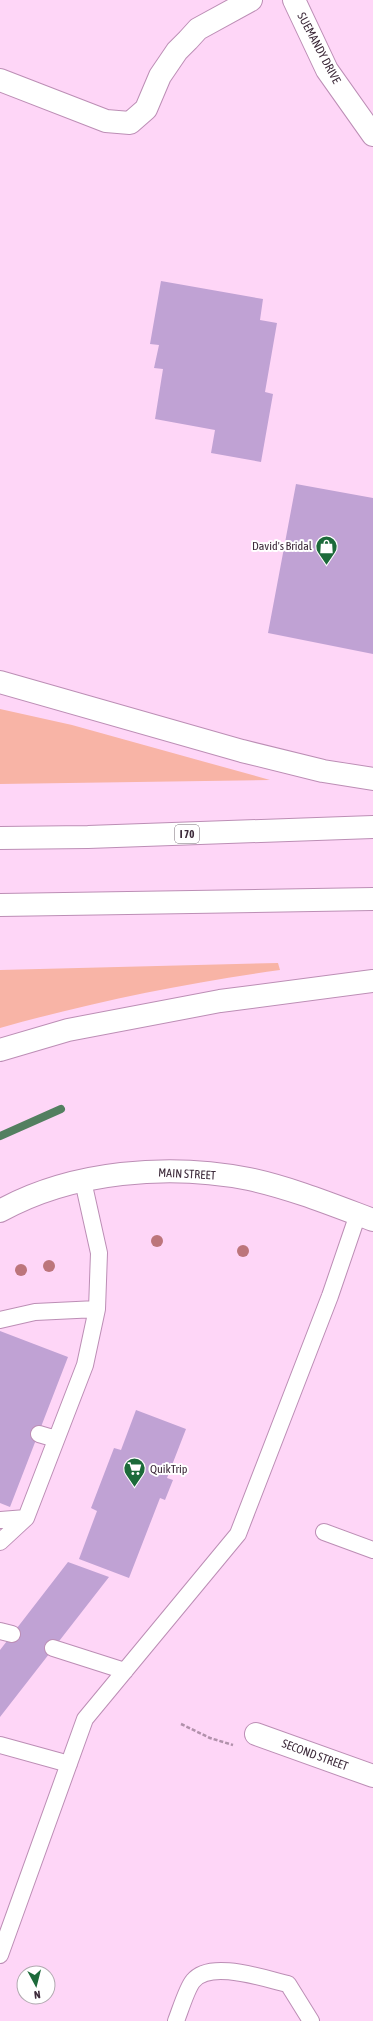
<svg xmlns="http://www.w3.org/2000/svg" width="373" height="2021" font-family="'Asap Condensed',sans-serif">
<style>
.green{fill:#f8b4a6}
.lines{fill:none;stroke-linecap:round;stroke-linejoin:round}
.stream{stroke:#537f60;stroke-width:8}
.building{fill:#c0a2d4}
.service-casing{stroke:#bc8eb5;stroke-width:18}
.minor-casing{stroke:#bc8eb5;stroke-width:24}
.tertiary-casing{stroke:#bc8eb5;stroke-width:24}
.motorway-casing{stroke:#bc8eb5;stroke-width:24}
.path{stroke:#b191ab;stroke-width:2.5;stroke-dasharray:4 2;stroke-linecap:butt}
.service{stroke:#fff;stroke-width:16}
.minor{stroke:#fff;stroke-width:22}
.tertiary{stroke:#fff;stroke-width:22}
.motorway{stroke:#fff;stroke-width:22}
.tree{fill:#bc757b}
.labels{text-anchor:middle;stroke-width:4;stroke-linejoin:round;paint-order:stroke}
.shield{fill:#fff;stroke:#776a75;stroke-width:1}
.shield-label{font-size:11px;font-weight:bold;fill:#3d2a3a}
.street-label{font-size:12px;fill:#3d2a3a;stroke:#fff}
.poi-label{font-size:12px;fill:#3d2a3a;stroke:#fff;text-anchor:end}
</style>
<rect width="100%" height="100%" fill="#fed6f7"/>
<path class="green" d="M0 709 72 725 270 780 0 784Z
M278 963 280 970C186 983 92 1002 0 1028V970Z"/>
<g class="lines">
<path class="stream" d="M0 1136 61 1109"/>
</g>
<path class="building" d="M161 281 263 299 260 320 277 323 265 392 273 394 261 462 211 453 215 430 155 419 163 369 154 368 159 345 150 344Z
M296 484 373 498V654L268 633Z
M0 1331 68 1357 10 1507 0 1503Z
M136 1410 186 1429 167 1478 173 1480 165 1500 160 1498 129 1578 79 1559 97 1511 91 1508 114 1448 121 1450Z
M68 1562 109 1577 0 1717V1650Z"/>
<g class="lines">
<defs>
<path id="service" d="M0 1320 35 1312 97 1309
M39 1434 56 1439
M0 1520 26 1518
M324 1532 373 1550
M0 1542 26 1518 85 1365 97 1309 99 1253 83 1181
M0 1631 12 1634
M53 1648 125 1671
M0 1745 69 1764
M0 1955 85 1719 238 1534 330 1296 358 1214
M176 2021C180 2011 187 1988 193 1981 210 1959 265 1979 288 1984L311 2021"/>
<path id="minor" d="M0 80 106 121 130 123 146 109 160 76 177 51 188 40 198 29 251 0
M256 1734 373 1776"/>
<path id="tertiary" d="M294 0 327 70 373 135
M0 1211C72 1171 169 1163 249 1179 291 1188 333 1205 373 1220"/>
<path id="motorway" d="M0 682 242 751 323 771 373 779
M0 838 88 837 373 827
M0 905 373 899
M0 1050 68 1030 220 1001 373 981"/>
</defs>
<use href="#service" class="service-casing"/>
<use href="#minor" class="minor-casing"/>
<use href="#tertiary" class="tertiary-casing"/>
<use href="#motorway" class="motorway-casing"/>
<path class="path" d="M181 1724 210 1738 233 1745"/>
<use href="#service" class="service"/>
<use href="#minor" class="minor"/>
<use href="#tertiary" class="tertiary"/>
<use href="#motorway" class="motorway"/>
</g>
<g class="tree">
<circle cx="157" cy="1241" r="6"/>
<circle cx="243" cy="1251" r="6"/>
<circle cx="49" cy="1266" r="6"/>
<circle cx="21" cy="1270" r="6"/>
</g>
<defs>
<symbol id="shop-pin" viewBox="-11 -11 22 30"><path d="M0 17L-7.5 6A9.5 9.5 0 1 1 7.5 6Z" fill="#1c6a3a" stroke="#fff"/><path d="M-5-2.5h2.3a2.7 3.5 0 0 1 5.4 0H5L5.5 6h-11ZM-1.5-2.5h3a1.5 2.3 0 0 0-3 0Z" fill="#fff"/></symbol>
<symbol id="supermarket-pin" viewBox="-11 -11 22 30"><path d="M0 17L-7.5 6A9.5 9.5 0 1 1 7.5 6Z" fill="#1c6a3a" stroke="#fff"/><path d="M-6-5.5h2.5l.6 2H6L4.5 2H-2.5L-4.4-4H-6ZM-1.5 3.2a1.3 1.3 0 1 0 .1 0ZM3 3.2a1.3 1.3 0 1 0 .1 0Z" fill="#fff"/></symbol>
</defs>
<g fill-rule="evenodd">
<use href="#shop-pin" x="314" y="534" width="25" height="34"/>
<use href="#supermarket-pin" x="122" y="1456" width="25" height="34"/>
</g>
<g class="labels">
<rect class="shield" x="175" y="825" width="24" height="18" rx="3"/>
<g class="shield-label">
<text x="187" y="838">I 70</text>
</g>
<g class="street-label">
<text transform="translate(319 48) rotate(62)" y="4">SUEMANDY DRIVE</text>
<text transform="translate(187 1174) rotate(3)" y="4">MAIN STREET</text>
<text transform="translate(315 1755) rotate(20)" y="4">SECOND STREET</text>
</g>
<g class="poi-label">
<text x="312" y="550">David's Bridal</text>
<text x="150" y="1473" text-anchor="start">QuikTrip</text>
</g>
</g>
<g transform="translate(36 1985) rotate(173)"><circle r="19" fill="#ffffff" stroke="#b1aab0"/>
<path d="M0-3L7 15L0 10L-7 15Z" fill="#1c6a3a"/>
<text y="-6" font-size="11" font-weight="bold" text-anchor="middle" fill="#3d2a3a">N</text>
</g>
</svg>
